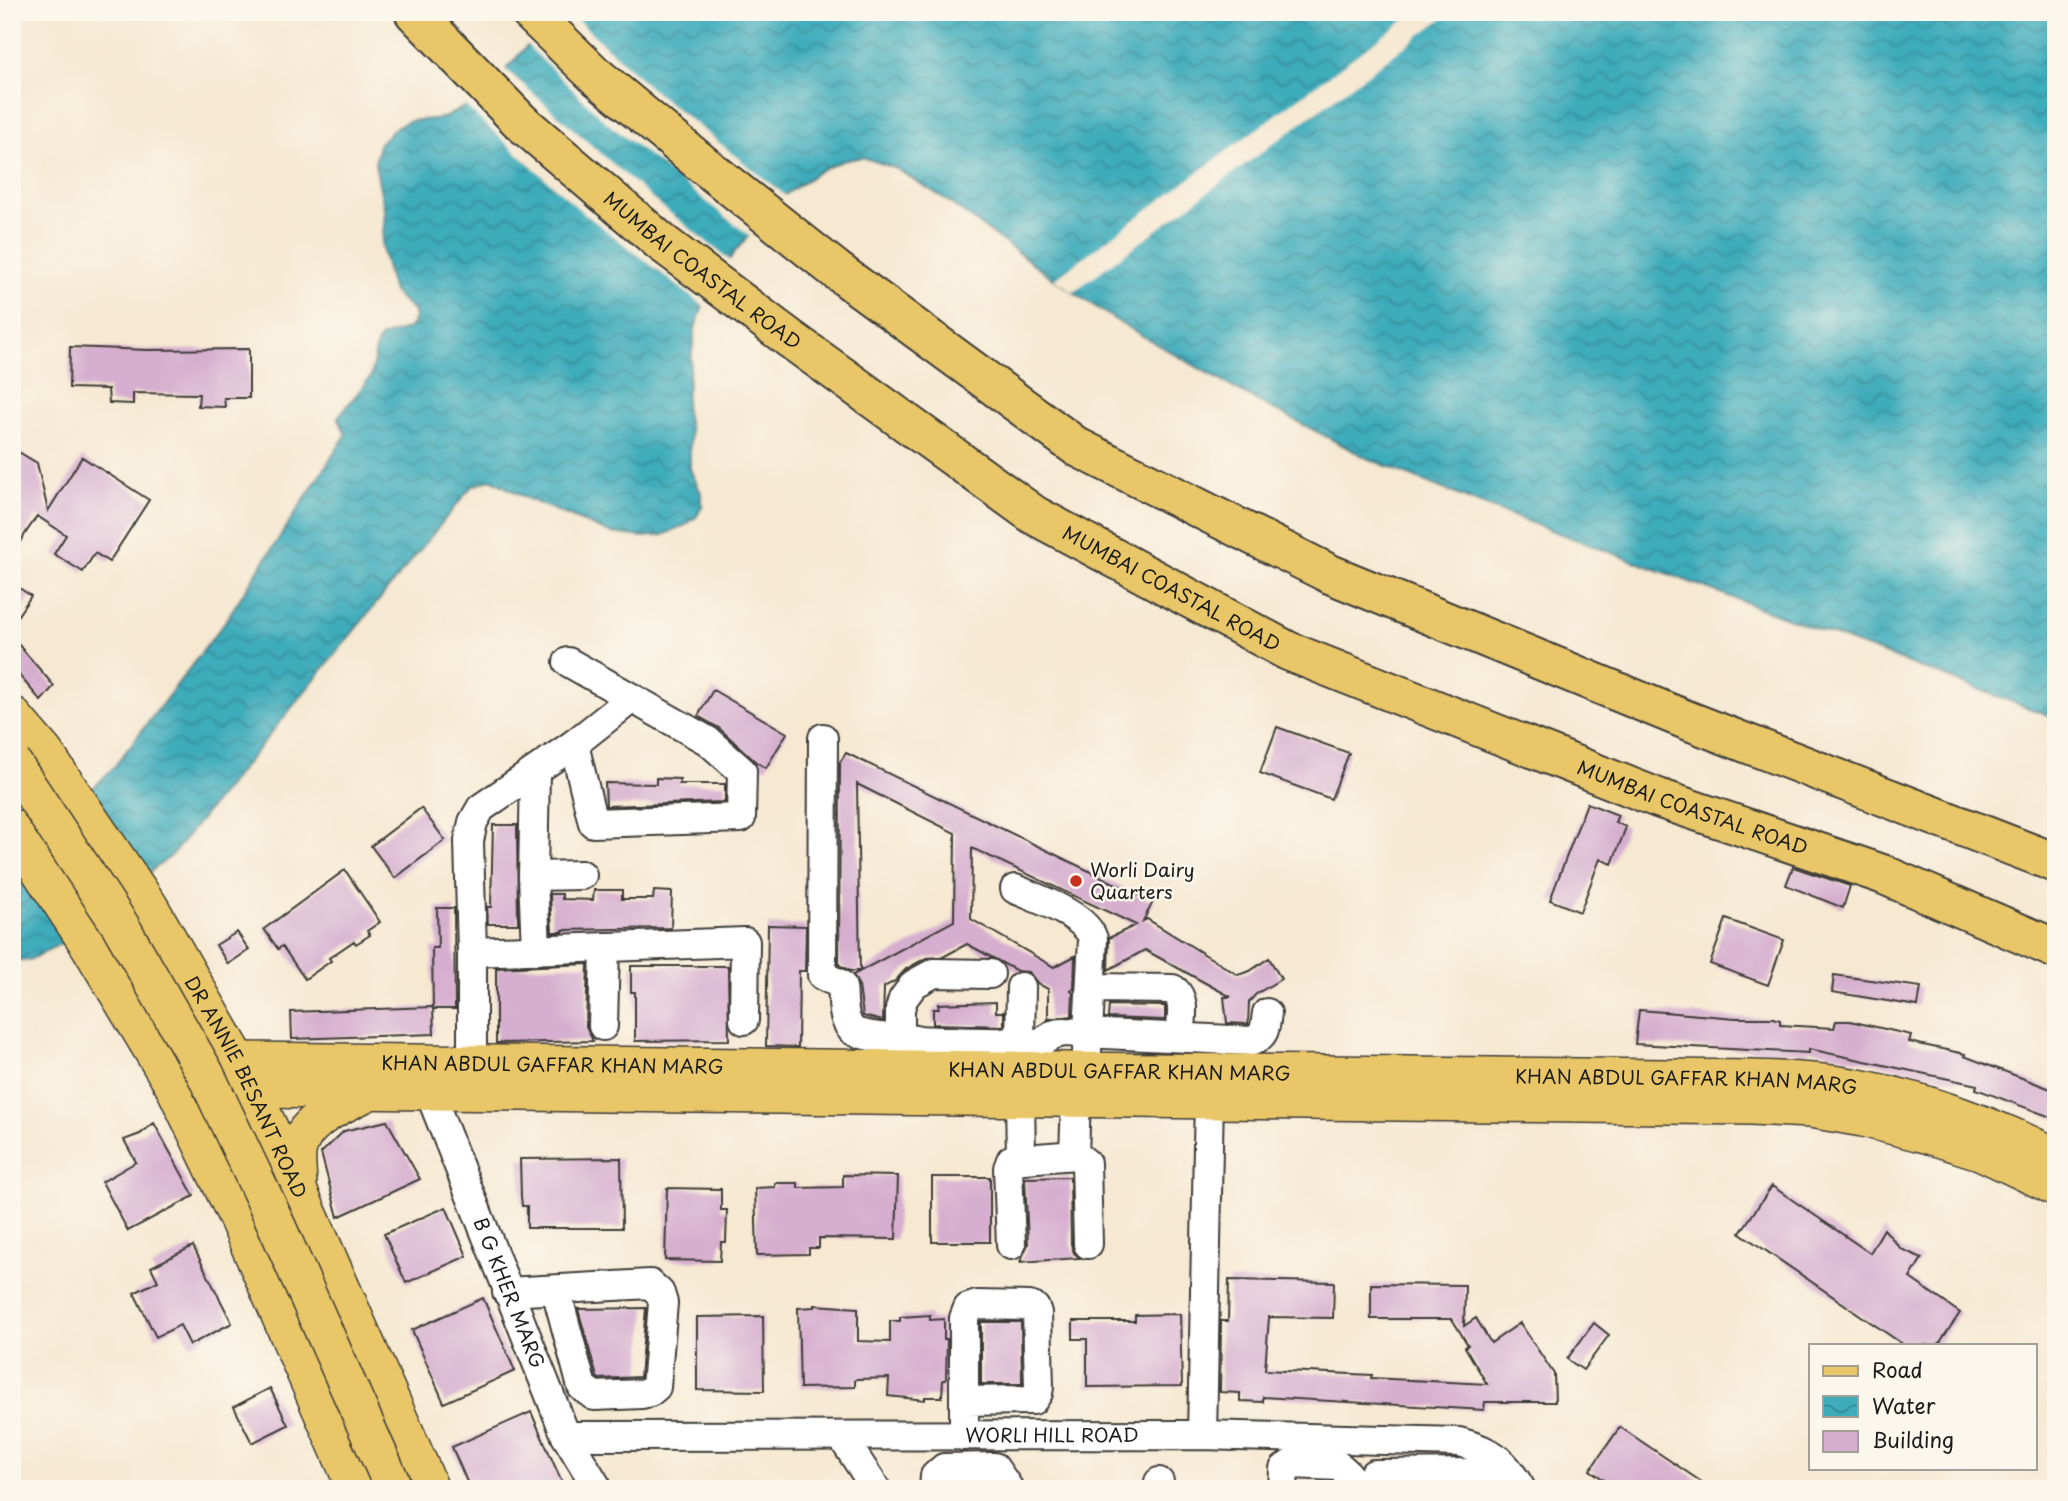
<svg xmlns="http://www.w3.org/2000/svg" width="2068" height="1501" font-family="'Playpen Sans',sans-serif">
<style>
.water{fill:url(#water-waves);stroke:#2d646c;stroke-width:2}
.pier{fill:#f6e8d1}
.building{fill:#d6aecf}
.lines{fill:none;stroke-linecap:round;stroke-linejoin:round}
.minor-casing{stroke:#3d3b37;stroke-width:32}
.major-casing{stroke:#3d3b37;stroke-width:40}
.highway-casing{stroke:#3d3b37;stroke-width:42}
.minor{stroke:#fff;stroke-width:28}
.major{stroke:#e9c769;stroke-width:37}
.highway{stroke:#e9c769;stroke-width:38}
.major-bridge-casing{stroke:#3d3b37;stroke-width:40;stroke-linecap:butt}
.major-bridge{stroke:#e9c769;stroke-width:37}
.poi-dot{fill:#c8321e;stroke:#fbf7ec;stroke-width:2.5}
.labels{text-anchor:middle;stroke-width:5;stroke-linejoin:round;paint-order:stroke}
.street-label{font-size:19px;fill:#1c1c1c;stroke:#fbf7ec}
.poi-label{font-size:19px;fill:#1c1c1c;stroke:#fbf7ec;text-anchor:start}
</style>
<defs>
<pattern id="water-waves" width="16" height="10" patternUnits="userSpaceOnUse" patternTransform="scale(1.75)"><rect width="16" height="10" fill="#3eacbb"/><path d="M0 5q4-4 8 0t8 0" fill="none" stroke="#338b97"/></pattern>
</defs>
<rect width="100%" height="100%" fill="#fbf7ec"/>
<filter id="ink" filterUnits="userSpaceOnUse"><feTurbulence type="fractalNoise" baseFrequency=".0143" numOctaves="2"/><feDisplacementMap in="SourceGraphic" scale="14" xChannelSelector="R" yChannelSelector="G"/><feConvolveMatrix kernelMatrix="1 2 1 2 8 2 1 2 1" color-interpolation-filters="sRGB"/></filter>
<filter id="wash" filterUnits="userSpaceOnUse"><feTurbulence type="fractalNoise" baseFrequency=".00686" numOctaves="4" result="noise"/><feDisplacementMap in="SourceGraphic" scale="28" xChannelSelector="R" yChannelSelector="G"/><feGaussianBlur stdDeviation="1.57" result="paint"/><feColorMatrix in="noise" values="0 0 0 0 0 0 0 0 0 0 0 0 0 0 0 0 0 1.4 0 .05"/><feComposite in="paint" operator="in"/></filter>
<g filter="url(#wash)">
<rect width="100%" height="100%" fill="#f6e8d1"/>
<path class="water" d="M557 12H2056V718L1483 505 1369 459 1241 392 1120 323 1054 279 945 199 895 168 862 157 842 161 821 170 779 199 733 254 717 278 703 306 695 328 685 406 690 432V469L701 493 702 506 697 516 686 525 663 535 643 537 610 533 526 498 491 479 471 487 171 856 102 908 70 939 29 960 12 961V836L56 826 114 767 224 623 346 435 338 417 371 377 377 343 381 337 407 329 413 324 415 316 413 310 393 292 384 258 382 245 385 213 375 164 379 144 397 126 410 121 444 118 468 105 510 65Z"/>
<path class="pier" d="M552 12H569L648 86 787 197 751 237 606 122 525 43Z
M1415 12H1451L1073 292 1054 279Z
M503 67 650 197 732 262 720 279 706 308 580 210 463 104Z"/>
<g id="blocks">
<path class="building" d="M70 347 148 350 249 349V398H224L225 407 198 406 199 394 133 393V404L109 403 108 389 69 388Z
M12 448 37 463 48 511 82 457 149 500 109 562 95 553 83 572 54 554 66 535 37 516 12 554Z
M12 583 31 596 12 624Z
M12 637 54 686 41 701 12 667Z
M713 690 787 733 766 768 756 762 719 728 698 716Z
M1277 727 1349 753 1331 799 1260 773Z
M846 753 1153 902 1143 921 1147 919 1238 975 1250 971 1269 958 1281 979 1256 994 1249 1002 1248 1024 1227 1023 1224 997H1231L1145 950 1108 970 1109 938 1136 925 972 848 971 919 1054 967 1075 956 1074 989 1071 990 1073 993 1072 1016 1048 1019V989L1037 983 1029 972 1017 971 967 944 943 957 926 958 906 969 895 981 884 987 883 1021 863 1016 859 986 853 975 954 921 955 833 857 784 860 971H850L839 965 840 762Z
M656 778 680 779 679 784H725V802L606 806 605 783 656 784Z
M1587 803 1618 815 1615 822 1626 827 1612 864 1600 859 1580 912 1550 900Z
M421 808 445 840 395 878 371 846Z
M493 825H517L518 924H488L487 907H491Z
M1793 867 1850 886 1843 908 1786 885Z
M345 870 380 922 367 931 370 935 356 944 354 941 329 958 331 961 305 979 282 946 278 949 264 929Z
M594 890H622V899H653L654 891 672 892 671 928 563 930V932H552L550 894H562V899L593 900Z
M437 908H454L455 1009H433L432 948H438Z
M1726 919 1784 940 1768 985 1710 964Z
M768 925 806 926 805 971H799L798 1047 766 1046Z
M237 932 249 950 228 964 216 945Z
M588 964 586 1026 593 1041 496 1043V968Z
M631 966H728L729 1040 635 1041V992H631Z
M1834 975 1921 987 1918 1006 1832 992Z
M996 1002V1012H1004V1026L933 1024V1009H939L938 1004Z
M1109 1005 1165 1006V1020L1108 1018Z
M433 1007 434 1034 292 1039 291 1012Z
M1639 1010 1736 1018H1774L1780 1020V1025L1834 1028 1836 1021H1850L1911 1035 1909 1042 1965 1054 1964 1056 2056 1091V1119L1976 1089 1977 1085 1809 1049V1053L1635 1044Z
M387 1121 420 1179 338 1217 321 1153 344 1131Z
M154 1123 194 1196 128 1231 102 1182 136 1162 124 1140 140 1134Z
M621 1158 622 1228H527V1206H522L521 1196 520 1159Z
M843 1175 898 1176 896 1239 819 1238V1248H809V1254L757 1255 755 1188 775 1187V1183H798V1188L843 1187Z
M932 1177H990V1242H932Z
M1070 1177 1071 1244 1074 1253 1080 1258 1020 1262 1028 1244 1025 1178Z
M1772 1186 1870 1253 1884 1229 1901 1249 1922 1258 1910 1278 1960 1313 1938 1345H1904L1740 1233Z
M667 1188 721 1189V1210H727L726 1242H721L720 1261 665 1260Z
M446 1207 467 1256 406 1283 384 1234Z
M193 1246 232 1323 190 1345 180 1325 156 1337 134 1293 158 1281 151 1267Z
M1229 1280 1334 1282 1333 1318 1269 1317 1265 1370 1372 1375 1371 1378 1487 1384 1465 1347 1468 1345 1452 1319H1371V1284L1465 1285 1464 1326 1476 1318 1491 1343 1520 1323 1554 1374 1555 1402H1485L1484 1410 1263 1397V1402L1240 1401V1393L1220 1392 1221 1321H1228Z
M483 1298 515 1371 444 1403 412 1330Z
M815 1305 858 1308V1341L890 1342V1321H900V1317L930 1315V1320L944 1319V1339H947L946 1380H943L942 1397H925V1400L888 1396 889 1378 857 1379 855 1380V1387L800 1388 798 1308 815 1307Z
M646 1308 640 1377 599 1379 597 1377 578 1309Z
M1180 1314 1182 1386 1087 1387V1339H1073V1321H1135V1315Z
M763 1316 764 1391 697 1390V1317Z
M981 1322H1021L1022 1384H981Z
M1594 1323 1609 1335 1583 1370 1567 1359Z
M270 1388 288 1425 252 1443 234 1407Z
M531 1412 565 1489H470L452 1447Z
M1620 1427 1712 1489H1617L1590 1470Z"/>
</g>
</g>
<g filter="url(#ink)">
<use href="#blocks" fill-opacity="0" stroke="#3d3b37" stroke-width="2"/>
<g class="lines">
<defs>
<g id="minor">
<path d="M568 662 708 741 742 771 741 818 593 823 574 744"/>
<path d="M823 738 822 975C827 980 836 980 841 985 845 990 839 1016 852 1030 865 1043 1013 1042 1040 1043L1052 1035 1063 1032 1252 1041C1266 1036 1265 1026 1267 1013"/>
<path d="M535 772 533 876 536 950"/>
<path d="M533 876 582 875"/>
<path d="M1015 889C1038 899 1086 915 1093 939L1087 1051"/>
<path d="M472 952 469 841 473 822 481 808 574 744 631 699"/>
<path d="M1091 988 1173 989C1187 999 1181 1021 1180 1037"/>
<path d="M603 1026 605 947"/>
<path d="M1020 1042 1021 987"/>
<path d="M900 1055V1009L903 999 914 984 934 973 990 974"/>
<path d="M472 1064V952L745 942 744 1020"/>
<path id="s1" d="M429 1091 566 1436 598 1489"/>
<path d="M1020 1097 1021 1159"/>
<path d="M1074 1155 1076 1098"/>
<path d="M1011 1245 1008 1168 1011 1160 1076 1155 1086 1163 1088 1244"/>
<path d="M507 1292 650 1284 660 1293 663 1303 656 1387 650 1392 642 1394 594 1396 582 1387 556 1290"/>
<path d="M964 1401 1033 1400 1038 1393 1039 1387 1037 1313 1035 1308 1029 1306 977 1305 968 1308 964 1318V1436"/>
<path d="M1202 1435 1209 1099"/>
<path id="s2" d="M566 1436 1202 1435 1459 1442C1492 1451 1504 1459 1521 1489"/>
<path d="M842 1437 876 1489"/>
<path d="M1159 1482V1489"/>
<path d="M934 1489 935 1476 944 1468 994 1467 1009 1489"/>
<path d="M1283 1489 1284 1469 1291 1464 1339 1466 1348 1474V1489"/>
<path d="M1366 1489 1374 1474 1477 1473 1496 1489"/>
</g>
<g id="major">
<path id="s3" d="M12 715 44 752 149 906 238 1061 298 1190 430 1489"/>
<path d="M12 828 89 945 175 1088 237 1217 356 1489"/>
<path id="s4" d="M175 1088 238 1061 1753 1079C1772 1080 1792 1080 1812 1082 1894 1089 1982 1120 2056 1157"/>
<path d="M187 1107 252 1089 1752 1106 1810 1109 1863 1118 1929 1135 1980 1151 2056 1187"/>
<path d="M298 1187C298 1176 296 1163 297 1152 302 1120 342 1105 367 1092"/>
</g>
<g id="highway">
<path id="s5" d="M414 12 521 122 661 242 789 338 1034 515 1288 651 1658 798 1882 874 2056 949"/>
<path d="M530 12 595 75 700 162 836 270 1077 447 1330 574 1684 719 2056 863"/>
</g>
</defs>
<use href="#minor" class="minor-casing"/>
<use href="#major" class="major-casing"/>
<use href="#highway" class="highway-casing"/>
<use href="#minor" class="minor"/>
<use href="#major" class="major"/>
<use href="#highway" class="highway"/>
<defs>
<path id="major-bridge" d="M12 762 120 925 205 1073 267 1204 394 1489"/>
</defs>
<use href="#major-bridge" class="major-bridge-casing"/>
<use href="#major-bridge" class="major-bridge"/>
</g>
</g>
<circle class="poi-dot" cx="1076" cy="881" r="7"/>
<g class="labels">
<g class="street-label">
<text dy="7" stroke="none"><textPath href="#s5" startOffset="388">MUMBAI COASTAL ROAD</textPath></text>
<text dy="7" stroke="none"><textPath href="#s5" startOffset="956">MUMBAI COASTAL ROAD</textPath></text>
<text dy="7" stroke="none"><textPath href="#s5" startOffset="1522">MUMBAI COASTAL ROAD</textPath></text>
<text dy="7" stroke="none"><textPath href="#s4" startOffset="383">KHAN ABDUL GAFFAR KHAN MARG</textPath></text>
<text dy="7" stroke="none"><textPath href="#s4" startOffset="950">KHAN ABDUL GAFFAR KHAN MARG</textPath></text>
<text dy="7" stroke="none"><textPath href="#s4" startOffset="1517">KHAN ABDUL GAFFAR KHAN MARG</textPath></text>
<text dy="7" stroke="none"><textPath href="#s3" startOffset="441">DR ANNIE BESANT ROAD</textPath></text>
<text dy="7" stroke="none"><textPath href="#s1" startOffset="217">B G KHER MARG</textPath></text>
<text dy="7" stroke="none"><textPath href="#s2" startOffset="486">WORLI HILL ROAD</textPath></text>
</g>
<g class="poi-label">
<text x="1090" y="877">Worli Dairy<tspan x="1090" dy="22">Quarters</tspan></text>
</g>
</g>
<rect width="2068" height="1501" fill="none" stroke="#fbf7ec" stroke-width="42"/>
<rect x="1809" y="1344" width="228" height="126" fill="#fbf7ec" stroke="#a29f99" stroke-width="2"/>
<rect x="1823" y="1366" width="35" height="10" fill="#e9c769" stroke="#a29f99" stroke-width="2"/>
<text x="1872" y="1378" font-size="21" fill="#1c1c1c">Road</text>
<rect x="1823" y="1396" width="35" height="21" fill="url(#water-waves)" stroke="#a29f99" stroke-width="2"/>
<text x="1872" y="1414" font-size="21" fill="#1c1c1c">Water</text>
<rect x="1823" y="1431" width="35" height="21" fill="#d6aecf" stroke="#a29f99" stroke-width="2"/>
<text x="1872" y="1448" font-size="21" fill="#1c1c1c">Building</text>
</svg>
